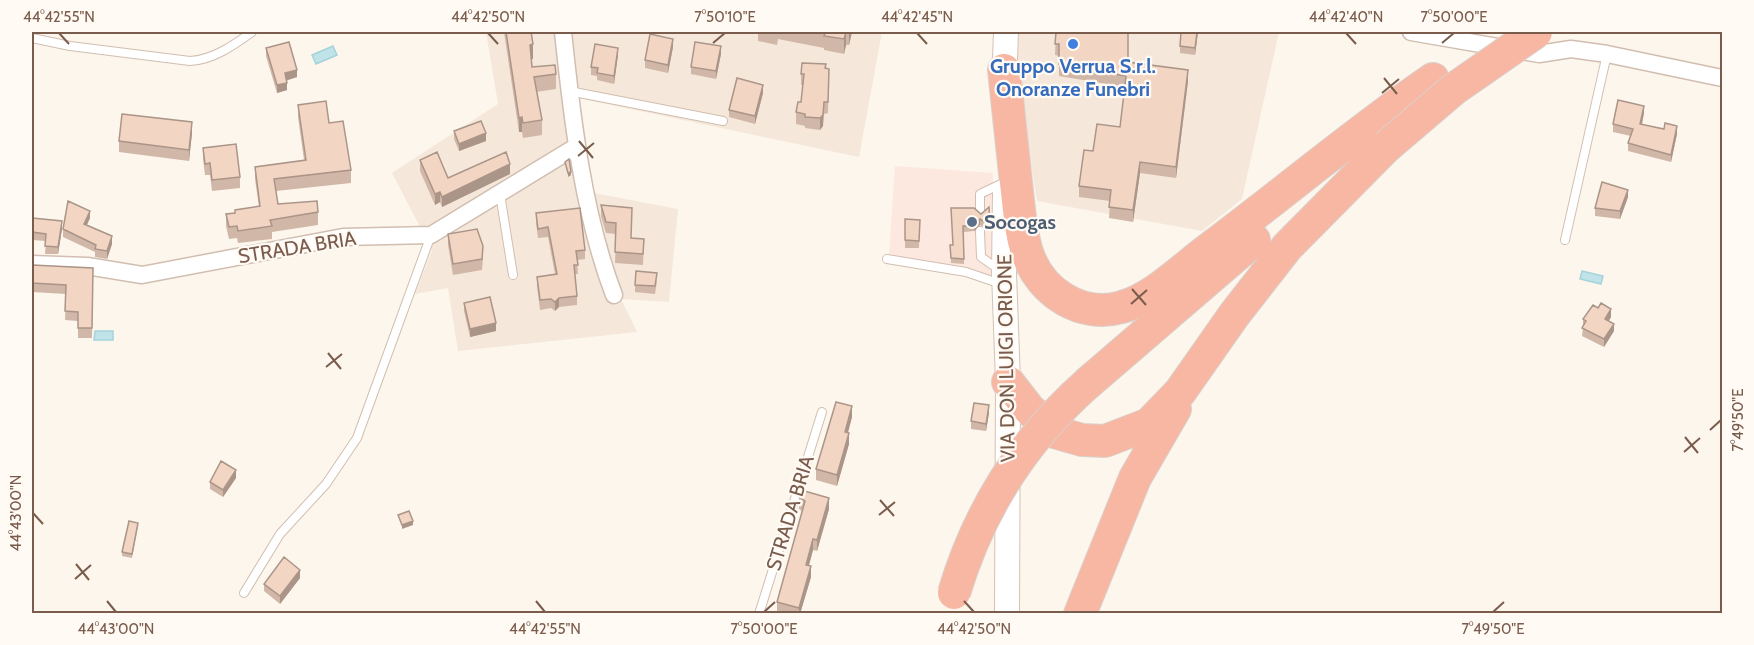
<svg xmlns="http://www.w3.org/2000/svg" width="1754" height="645" font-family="Cabin,sans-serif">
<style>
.residential{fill:#f5e8da}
.commercial{fill:#fde8e0}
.water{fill:#bfe3e8;stroke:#a5d3da;stroke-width:1.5}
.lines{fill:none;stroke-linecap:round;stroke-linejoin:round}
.lane-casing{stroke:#d1beb0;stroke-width:10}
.street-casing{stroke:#d1beb0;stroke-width:19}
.secondary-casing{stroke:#d6c0b0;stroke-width:26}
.highway-casing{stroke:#dad1cd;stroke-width:34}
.lane{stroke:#fff;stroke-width:8}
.street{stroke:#fff;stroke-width:16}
.secondary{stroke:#fff;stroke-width:24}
.highway{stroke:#f7b7a3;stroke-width:32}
.highway-bridge-casing{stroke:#dad1cd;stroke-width:34;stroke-linecap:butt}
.highway-bridge{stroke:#f7b7a3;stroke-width:32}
.wall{fill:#d1b7a8}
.shaded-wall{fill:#aa9588}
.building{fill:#f3d5c3;stroke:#aa9588;stroke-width:1.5}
.ticks{fill:none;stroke:#7a5c4d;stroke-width:2}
.shop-dot{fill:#3f7fe0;stroke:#fffaf3;stroke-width:2}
.service-dot{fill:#5c6f8a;stroke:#fffaf3;stroke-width:2}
.labels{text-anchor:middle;stroke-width:4.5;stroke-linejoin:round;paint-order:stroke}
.shop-label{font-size:20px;font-weight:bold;fill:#366cbe;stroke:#fffaf3}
.service-label{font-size:20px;font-weight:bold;fill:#4e5e75;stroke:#fffaf3;text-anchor:start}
.street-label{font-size:20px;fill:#7a5c4d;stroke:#fffaf3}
.neatline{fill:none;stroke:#7a5c4d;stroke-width:2}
.ticks-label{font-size:15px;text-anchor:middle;fill:#7a5c4d}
</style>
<rect width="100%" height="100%" fill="#fdf6ec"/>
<path class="residential" d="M486 32H882L859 157 578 98 594 193 678 209 669 302 621 299 637 332 458 351 448 288 415 294 432 250 392 173 498 104Z
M1016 32H1279L1242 199 1202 231 1037 201 1016 73Z"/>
<path class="commercial" d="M895 166 993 173 994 277 889 255Z"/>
<path class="water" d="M333 46 337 55 316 64 312 55Z
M1582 271 1603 276 1601 284 1580 279Z
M95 331H113V340H94Z"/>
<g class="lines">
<defs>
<path id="lane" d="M32 38 70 46 190 61C213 60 234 45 252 32
M569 91 723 121
M500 194 513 275
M980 213V194L1005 182
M980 231 981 257 1001 271
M1565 240 1607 54
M887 259 966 272 1001 284
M244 593 280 534 326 484 357 438 431 235
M759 614 822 412"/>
<path id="street" d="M563 32C572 118 583 214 614 295
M1411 32 1539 54 1571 49 1607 54 1722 78
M32 264 87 266 142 275 343 237 431 235 577 146"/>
<path id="secondary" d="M1004 86 1006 32
M1005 193 1004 273 1008 382 1007 614"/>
<path id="highway" d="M1004 70C1008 107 1012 145 1016 183 1019 206 1020 233 1028 255 1041 292 1081 319 1122 307 1152 299 1180 271 1205 252 1282 195 1354 133 1433 79
M1008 382 1029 409 1054 432 1082 440 1105 441 1149 424 1180 392 1234 315 1287 247 1386 147
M1089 382 1254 240
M1080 614 1135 478 1175 409"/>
</defs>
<use href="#lane" class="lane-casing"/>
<use href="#street" class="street-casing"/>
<use href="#secondary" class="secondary-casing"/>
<use href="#highway" class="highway-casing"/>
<use href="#lane" class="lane"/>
<use href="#street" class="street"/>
<use href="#secondary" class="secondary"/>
<use href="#highway" class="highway"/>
<defs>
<path id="highway-bridge" d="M1386 147 1454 89 1536 32
M954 593C979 509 1023 440 1089 382"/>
</defs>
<use href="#highway-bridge" class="highway-bridge-casing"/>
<use href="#highway-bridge" class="highway-bridge"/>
</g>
<path class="wall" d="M504 32H526L533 59H531L532 67 556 74V89L536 92 542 120V135L523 138 522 132H519Z
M755 32H852L849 45H846L844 54 824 50V48L778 39 777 45 758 41V33Z
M1056 32 1128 62 1188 81 1176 178 1140 173 1133 222 1109 218 1110 201 1079 197V186L1093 151 1120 127 1125 87 1059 76V56L1055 55Z
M1198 32 1195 55 1180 53V46Z
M673 47 668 73 645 68V60Z
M266 48 297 77 286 80 287 90 277 93 266 56Z
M721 54 716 79 691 74V67Z
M618 55 614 84 597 80V76L591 75V67Z
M826 69H829L828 113 824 114 823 126 820 130 805 128V126L796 124V112L801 102 803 85H801V74Z
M763 93 755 124 729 117V110Z
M298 105 329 123 351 170V183L276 191 278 204 318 212V225L272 232V239L238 243 237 238 229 239 226 226V214L235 213 259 207 255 179V167L304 160 298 117Z
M1644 113 1642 125 1677 134 1671 162 1628 151V143L1631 136 1613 132V124Z
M454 131 486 141 459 151 454 139Z
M192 133 189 161 119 152V141Z
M203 148 240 177V188L212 191 210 175H205L203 159Z
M420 160 448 178 510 174 442 207 440 202 435 205 420 171Z
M1628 197 1620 219 1595 216V208Z
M601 205 631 238 644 239 643 265 615 263 616 234 606 233 601 216Z
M974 208 990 225V231L980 225 974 231 964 232V264L951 263 950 245H953Z
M536 213 585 250V259L577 260 578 274H575L577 296V305L559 307 555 311 551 308 540 310 537 286V277L555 274 548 237 538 238 536 223Z
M32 218 62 229 58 254H45L46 241 32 240Z
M90 218 87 225 112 244 107 259 95 257V252L63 237V229Z
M905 219 920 220 919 248H905Z
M448 234 483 258 482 270 453 275 448 245Z
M32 265 93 268 92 338H78V321L65 320 66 294 32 292Z
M657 281 655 294 635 292V285Z
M464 303 496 331 470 337 464 311Z
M1611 317 1609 321 1614 331 1604 347 1582 336 1583 327V319Z
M989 413 986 431 971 429V421Z
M852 417 848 433 849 444 837 486 816 480V469Z
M236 478 223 497 210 489V482Z
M799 497 829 509 817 551 813 550 809 565 811 577 800 614H780L777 613V602L802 511 799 509Z
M138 526 132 558 122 556V552Z
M300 578 280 604 264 591V584Z"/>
<path class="shaded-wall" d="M846 32V45L844 54V39Z
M849 32H852L849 45Z
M1197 32H1198L1195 55V48Z
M673 39V47L668 73V65Z
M533 44V59H530V45Z
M721 46V54L716 79V71Z
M618 48V55L614 84V76Z
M297 70V77L285 81V73Z
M1188 70V81L1176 178V167Z
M287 83V90L277 93V85Z
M763 85V93L755 124V116Z
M824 102 823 126 820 130V118Z
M1644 106V113L1640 132V124Z
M522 117V132H519V118Z
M192 122V133L189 161V150Z
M1677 126V134L1671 162V155Z
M486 133V141L459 151V144Z
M1140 162V173L1133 222V210Z
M510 164V174L442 207V197Z
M571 172V175L568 177V173Z
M1628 190V197L1620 219V211Z
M440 192V202L435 205V194Z
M90 211V218L84 231V224Z
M980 219V225L974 231V226Z
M62 221V229L58 254V247Z
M112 236V244L107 259V251Z
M559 298V307L555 311V302Z
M1611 309V317L1605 326V319Z
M496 323V331L470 337V329Z
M1614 324V331L1604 347V339Z
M989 405V413L986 431V424Z
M852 406V417L845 443V432Z
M849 433V444L837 486V475Z
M236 470V478L223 497V490Z
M829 498V509L817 551V540Z
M413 521V525L402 529V525Z
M813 539V550L806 576V565Z
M811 566V577L800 614H799V608Z
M300 570V578L280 604V596Z"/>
<path class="building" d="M506 32H531L533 44 530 45 532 67 555 65 556 74 534 77 542 120 523 123 522 117 519 118Z
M814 32H846L844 39 824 36 825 33Z
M1056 32H1128V62L1188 70 1176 167 1140 162 1133 210 1109 207 1111 190 1079 186 1084 150 1093 151 1097 124 1120 127 1126 76 1059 64V44H1055Z
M1181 32H1197L1195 48 1180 46Z
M650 34 673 39 668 65 645 60Z
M289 42 297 70 285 73 287 83 277 85 266 48Z
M695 42 721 46 716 71 691 67Z
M595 44 618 48 614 76 597 73 598 68 591 67Z
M802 63 826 64 825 68 829 69 828 102H824L823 115 820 118 805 117V114L796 112 798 102H801L804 74H801Z
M737 78 763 85 755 116 729 110Z
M1618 100 1644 106 1640 124 1664 129 1665 123 1677 126 1671 155 1628 143 1633 129 1613 124Z
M326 101 329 123 343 121 351 170 274 179 278 204 317 201 318 212 270 220 272 226 238 231 237 226 229 227 226 214 235 213V210L260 206 255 167 306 160 298 105Z
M122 114 192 122 189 150 119 141Z
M481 121 486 133 459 144 454 131Z
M236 144 240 177 212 180 210 163 205 164 203 148Z
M437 152 448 178 506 152 510 164 442 197 440 192 435 194 420 160Z
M569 159 571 172 568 173 565 162Z
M1602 182 1628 190 1620 211 1595 208Z
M68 201 90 211 84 224 112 236 107 251 95 249 96 245 63 229Z
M601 205 632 208 631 238 644 239 643 254 615 252 616 223 606 222Z
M989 207 990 225 980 219 974 226H963L964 259 951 258 950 245H953L951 208H974L981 214Z
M580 208 585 250 576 251 578 265H574L577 296 559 298 555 302 551 299 540 300 537 277 557 274 548 227 538 229 536 213Z
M32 218 62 221 58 247 45 246 46 234 32 232Z
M905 219 920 220 919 241 905 240Z
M477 229 483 246 482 259 453 264 448 234Z
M32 265 93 268 92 328H78V312L65 311 66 285 32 283Z
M636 271 657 273 655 286 635 285Z
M490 297 496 323 470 329 464 303Z
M1601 303 1611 309 1605 319 1614 324 1604 339 1582 328 1586 321 1583 319 1593 305 1598 308Z
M836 402 852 406 845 432 849 433 837 475 816 469Z
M974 403 989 405 986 424 971 421Z
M221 461 236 470 223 490 210 482Z
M801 490 829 498 817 540 813 539 806 565 811 566 799 608 777 602 805 501 799 497Z
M409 511 413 521 402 525 398 515Z
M129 521 138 523 132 554 122 552Z
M284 557 300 570 280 596 264 584Z"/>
<path class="ticks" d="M59 33 69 44M488 33 498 44M917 33 927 44M1346 33 1356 44M713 43 725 33M1442 43 1454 33M1384 78 1397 94M1382 93 1399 79M579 141 593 158M578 156 594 143M1132 289 1146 305M1131 304 1147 290M328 353 341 369M326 367 342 354M1710 430 1721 420M1685 437 1698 453M1684 452 1700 438M880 500 894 516M33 513 43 524M879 515 895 502M76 564 89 580M75 579 91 565M107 601 116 612M536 601 545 612M964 601 974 612M764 612 775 602M1493 612 1504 602"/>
<circle class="shop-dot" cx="1073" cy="44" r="6"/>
<circle class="service-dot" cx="972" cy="222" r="6"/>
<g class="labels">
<g class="shop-label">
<text x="1073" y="73">Gruppo Verrua S.r.l.<tspan x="1073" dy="23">Onoranze Funebri</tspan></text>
</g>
<g class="service-label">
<text x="984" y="229">Socogas</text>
</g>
<g class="street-label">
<text transform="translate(297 247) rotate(-9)" y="7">STRADA BRIA</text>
<text transform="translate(1006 358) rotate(-91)" y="7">VIA DON LUIGI ORIONE</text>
<text transform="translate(790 513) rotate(-73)" y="7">STRADA BRIA</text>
</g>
</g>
<rect width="1754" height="645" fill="none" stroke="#fffaf3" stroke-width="66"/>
<rect x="33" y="33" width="1688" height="579" class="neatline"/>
<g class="ticks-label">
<text x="59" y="22">44°42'55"N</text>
<text x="488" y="22">44°42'50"N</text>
<text x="725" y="22">7°50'10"E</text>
<text x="917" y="22">44°42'45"N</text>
<text x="1346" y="22">44°42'40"N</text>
<text x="1454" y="22">7°50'00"E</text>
<text transform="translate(1738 420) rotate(-90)" y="5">7°49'50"E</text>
<text transform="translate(16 513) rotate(-90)" y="5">44°43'00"N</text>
<text x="116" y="634">44°43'00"N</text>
<text x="545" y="634">44°42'55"N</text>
<text x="764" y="634">7°50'00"E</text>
<text x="974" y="634">44°42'50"N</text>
<text x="1493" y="634">7°49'50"E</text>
</g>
</svg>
